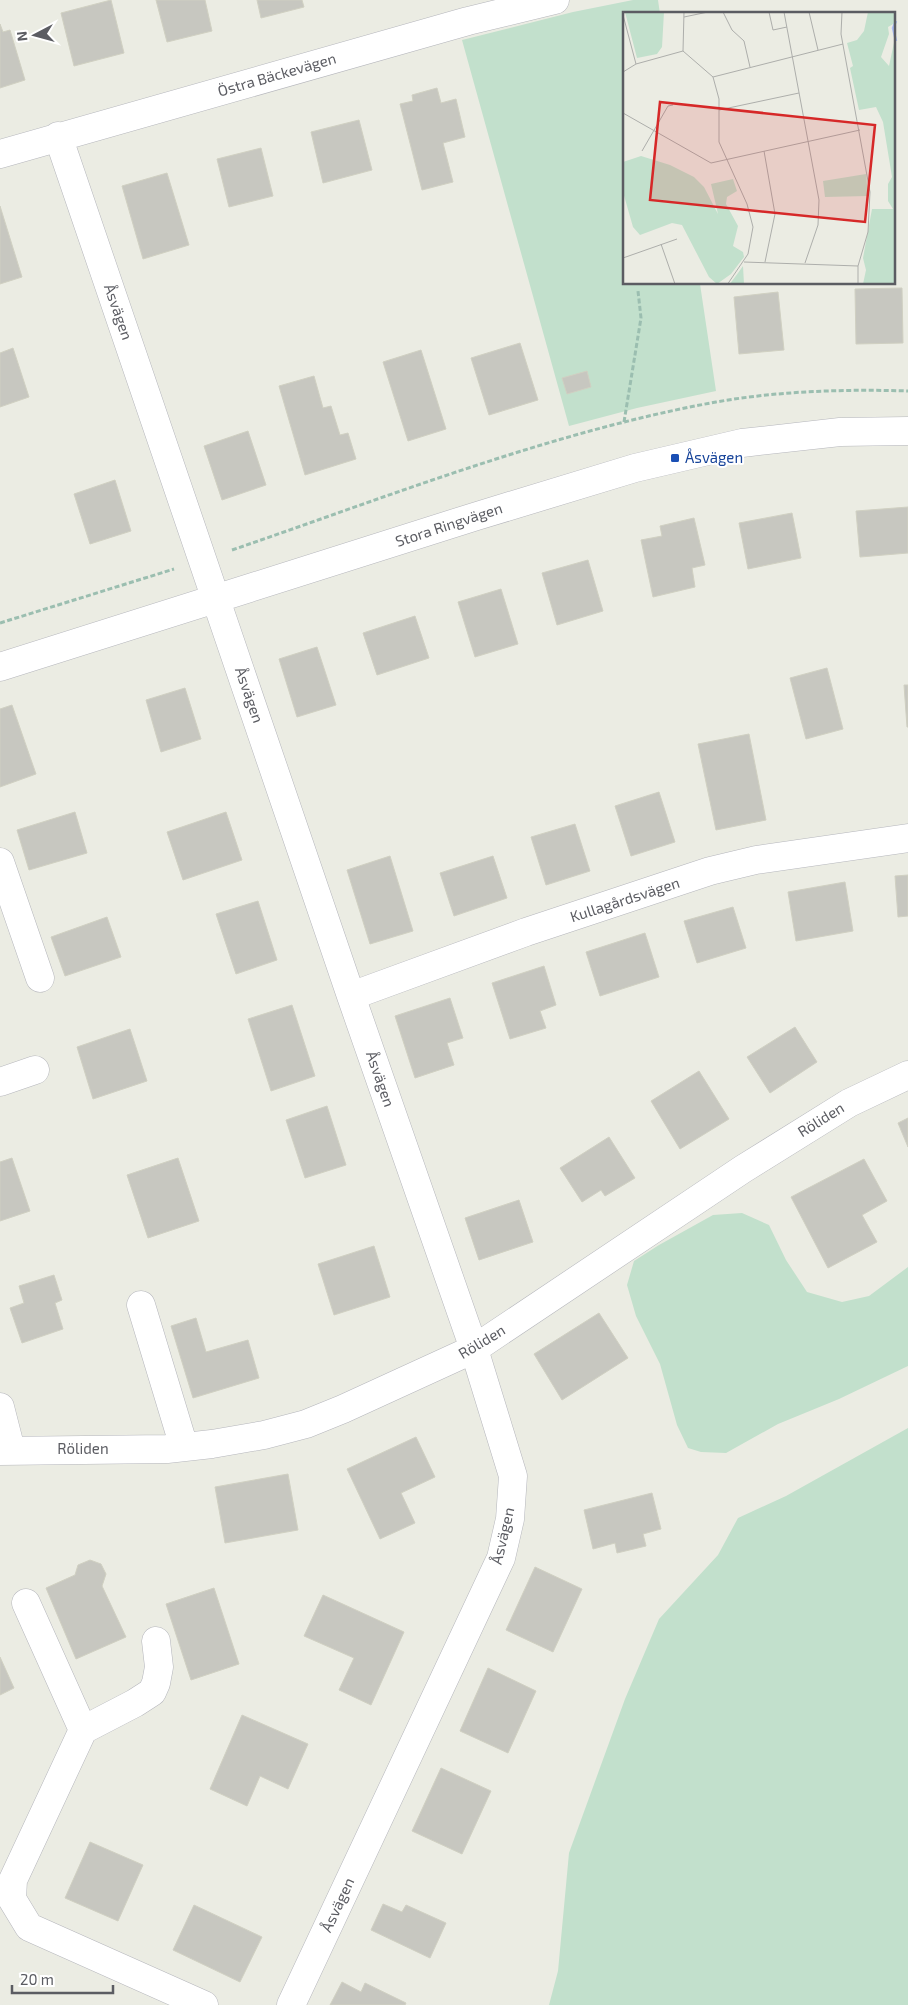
<svg xmlns="http://www.w3.org/2000/svg" width="908" height="2005" font-family="'Exo 2',sans-serif">
<style>
.green{fill:#c2e0cc}
.building{fill:#c7c7c0;stroke:#d0d0c2}
.lines{fill:none;stroke-linecap:round;stroke-linejoin:round}
.minor-casing{stroke:#b5b6bc;stroke-width:29}
.path{stroke:#9bbeb0;stroke-width:3;stroke-dasharray:5 2.5;stroke-linecap:butt}
.minor{stroke:#fff;stroke-width:28}
.transit-dot{fill:#1a4fb4;stroke:#fff;stroke-width:2}
.labels{text-anchor:middle;stroke-width:4;stroke-linejoin:round;paint-order:stroke}
.street-label{font-size:15px;fill:#5b5c62;stroke:#fff}
.transit-label{font-size:15px;fill:#164399;stroke:#fff;text-anchor:start}
.inset-river{fill:none;stroke:#abbdf4;stroke-width:2.5}
.inset-road{fill:none;stroke:#adaeab;stroke-width:1}
.view{fill:#d62828;fill-opacity:0.15;stroke:#d62828;stroke-width:2.5}
.inset-edge{fill:none;stroke:#5b5c62;stroke-width:2.5}
</style>
<rect width="100%" height="100%" fill="#ebece3"/>
<path class="green" d="M633 0H658L660 14H624V284H700L716 391 637 408 569 426 462 40 573 12Z
M742 1213 769 1225 786 1260 807 1292 842 1302 869 1296 908 1267V1366L839 1399 778 1424 726 1453 701 1452 688 1448 677 1425 660 1364 636 1316 627 1285 634 1261 659 1245 713 1215Z
M908 1428V2005H549L558 1971 569 1853 625 1699 659 1619 718 1555 738 1518 786 1496Z"/>
<path class="building" d="M111 0 124 53 74 66 61 13Z
M156 0H205L212 31 167 42Z
M257 0H302L304 7 261 18Z
M0 24 3 32 10 30 25 80 0 88Z
M437 88 441 103 456 99 465 137 443 143 453 182 422 190 400 104 413 101 412 95Z
M359 120 372 170 323 183 311 132Z
M261 148 273 196 229 207 217 159Z
M167 173 189 245 143 259 122 186Z
M0 206 22 277 0 284Z
M902 288 903 343 856 344 855 289Z
M778 292 784 350 739 354 734 297Z
M520 343 538 400 489 415 471 358Z
M13 348 29 397 0 407V353Z
M421 350 446 429 408 441 383 362Z
M587 371 591 387 567 394 562 378Z
M314 376 323 408 331 406 340 435 348 433 356 459 305 475 279 386Z
M248 431 266 485 222 500 204 446Z
M115 480 131 531 90 544 74 494Z
M908 507V553L860 557 856 511Z
M792 513 801 558 748 569 739 523Z
M694 518 705 565 692 568 695 587 653 597 641 540 662 536 660 526Z
M588 560 603 611 557 625 542 573Z
M501 589 518 644 475 657 458 602Z
M415 616 429 658 377 675 363 633Z
M317 647 336 705 297 717 279 659Z
M827 668 843 729 806 739 790 678Z
M904 685H908V727H907Z
M185 688 201 739 161 752 146 700Z
M12 705 36 774 0 787V709Z
M749 734 766 820 716 830 698 744Z
M659 792 675 842 631 856 615 806Z
M75 812 87 853 29 870 17 830Z
M226 812 242 860 183 880 167 832Z
M575 824 590 871 546 885 531 837Z
M390 856 413 931 370 944 347 870Z
M493 856 507 898 454 916 440 873Z
M908 875V916L898 917 895 876Z
M845 882 853 931 796 941 788 892Z
M258 901 277 960 236 974 216 914Z
M733 907 746 948 697 963 684 921Z
M107 917 121 957 65 976 51 937Z
M645 933 659 977 600 996 586 952Z
M544 966 556 1005 540 1011 546 1028 510 1039 492 983Z
M450 998 463 1038 447 1043 454 1065 415 1078 395 1016Z
M292 1005 315 1076 271 1091 248 1019Z
M795 1027 817 1062 770 1093 747 1057Z
M130 1029 147 1081 93 1099 77 1047Z
M699 1071 729 1119 680 1149 651 1101Z
M327 1106 346 1165 305 1178 286 1120Z
M908 1118V1147L898 1123Z
M609 1137 635 1178 605 1196 601 1190 582 1202 560 1168Z
M12 1158 30 1211 0 1221V1162Z
M178 1158 199 1221 148 1238 127 1175Z
M864 1159 887 1201 862 1215 877 1242 828 1268 791 1197Z
M519 1200 533 1242 479 1260 465 1218Z
M374 1246 390 1297 334 1315 318 1264Z
M54 1275 62 1300 55 1303 63 1329 22 1343 10 1308 24 1303 19 1286Z
M599 1313 628 1358 562 1400 534 1354Z
M196 1318 206 1352 248 1340 259 1378 193 1398 171 1326Z
M416 1437 435 1477 401 1493 415 1523 380 1539 347 1469Z
M288 1474 298 1530 225 1543 215 1487Z
M652 1493 661 1529 643 1534 646 1546 617 1553 615 1543 593 1549 584 1510Z
M90 1560 101 1564 106 1574 102 1586 126 1637 76 1659 46 1588 75 1575 78 1565Z
M535 1567 582 1589 553 1652 506 1630Z
M214 1588 239 1664 191 1680 166 1604Z
M323 1595 404 1632 371 1705 339 1690 354 1658 304 1636Z
M0 1657 14 1688 0 1695Z
M488 1668 536 1691 508 1753 460 1731Z
M242 1715 308 1744 288 1789 260 1776 247 1806 210 1789Z
M441 1768 491 1791 462 1854 412 1831Z
M90 1842 143 1865 118 1921 65 1898Z
M383 1904 402 1912 406 1905 446 1923 430 1958 371 1930Z
M194 1905 262 1937 240 1982 173 1950Z
M342 1982 361 1992 365 1983 406 2003 405 2005H330Z"/>
<g class="lines">
<defs>
<path id="minor" d="M58 136 351 996 474 1349 513 1476 510 1519 501 1558 291 2005
M0 154 468 21 555 0
M0 667 477 516 635 468 742 443 840 432 908 431
M0 862 40 978
M351 996 526 932 710 871 756 860 908 838
M0 1082 35 1070
M141 1305 184 1447
M0 1407 11 1450
M0 1451 167 1449 212 1444 264 1435 306 1424 343 1409 474 1349 743 1169 849 1103 908 1075
M26 1603 83 1730
M156 1641 159 1667 156 1683 152 1692 135 1703 83 1730 13 1880 12 1899 29 1927 204 2005"/>
</defs>
<use href="#minor" class="minor-casing"/>
<path class="path" d="M624 422 641 318 638 291
M232 550C390 496 551 432 716 402 779 391 844 389 908 391
M0 623 174 569"/>
<use href="#minor" class="minor"/>
</g>
<rect class="transit-dot" x="670" y="453" width="10" height="10" rx="2.5"/>
<g class="labels">
<g class="street-label">
<text transform="translate(277 75) rotate(-16)" y="5">Östra Bäckevägen</text>
<text transform="translate(118 312) rotate(71)" y="5">Åsvägen</text>
<text transform="translate(449 525) rotate(-18)" y="5">Stora Ringvägen</text>
<text transform="translate(249 695) rotate(71)" y="5">Åsvägen</text>
<text transform="translate(625 900) rotate(-18)" y="5">Kullagårdsvägen</text>
<text transform="translate(380 1079) rotate(71)" y="5">Åsvägen</text>
<text transform="translate(821 1120) rotate(-32)" y="5">Röliden</text>
<text transform="translate(482 1342) rotate(-31)" y="5">Röliden</text>
<text x="83" y="1454">Röliden</text>
<text transform="translate(503 1536) rotate(-77)" y="5">Åsvägen</text>
<text transform="translate(338 1905) rotate(-65)" y="5">Åsvägen</text>
</g>
<g class="transit-label">
<text x="685" y="463">Åsvägen</text>
</g>
</g>
<g transform="translate(623 12)">
<rect width="272" height="272" fill="#ebece3"/>
<path d="M2 0H41L39 35 34 42 14 46ZM245 0H272V11L265 15 266 22 258 45 266 54 272 26V272H240L243 258 240 246 249 197H270L265 189V172L269 165 260 110 253 95 236 98 227 56 230 54 224 31 234 28 241 19ZM18 144 47 153 71 165 81 175 95 202 88 172 110 167 114 179 104 185 103 192 115 214 110 234 120 240 121 245 108 262 94 272 86 265 59 213 49 211 17 223 10 215 0 180V150ZM243 162 245 184 202 185 200 169ZM120 254 121 272 106 273 115 261Z" fill="#c2e0cc"/>
<path class="inset-river" d="M273 9 270 16 273 29"/>
<path class="inset-road" d="M61 0 60 39 90 65 96 87V130L124 192 130 215 125 242 104 273M100 0 109 18 121 29 127 55M146 0 150 18 164 15M161 0 196 188 195 213 182 251M186 0 195 38M219 0 218 22 247 180 245 220 235 254M0 3 13 52M61 5 85 0M0 60 13 52 60 39M90 65 220 32M96 98 176 81M0 101 88 151 237 118M19 139 45 94 50 93M141 139 152 202 142 250M38 232 52 272M0 246 54 227M121 250 235 254M235 254V273"/>
<path class="view" d="M37 90 252 113 242 210 27 188Z"/>
<rect width="272" height="272" class="inset-edge"/>
</g>
<g transform="translate(35 35) rotate(264)" stroke="#ffffff" stroke-width="4" paint-order="stroke">
<path d="M0-4L9 19L0 12L-9 19Z" fill="#5b5c62"/>
<text y="-8" font-size="14" font-weight="bold" text-anchor="middle" fill="#5b5c62">N</text>
</g>
<path d="M12 1985v8h101v-8" fill="none" stroke="#5b5c62" stroke-width="2.5"/>
<text x="20" y="1985" font-size="15" fill="#5b5c62" stroke="#ffffff" stroke-width="4" paint-order="stroke">20 m</text>
</svg>
